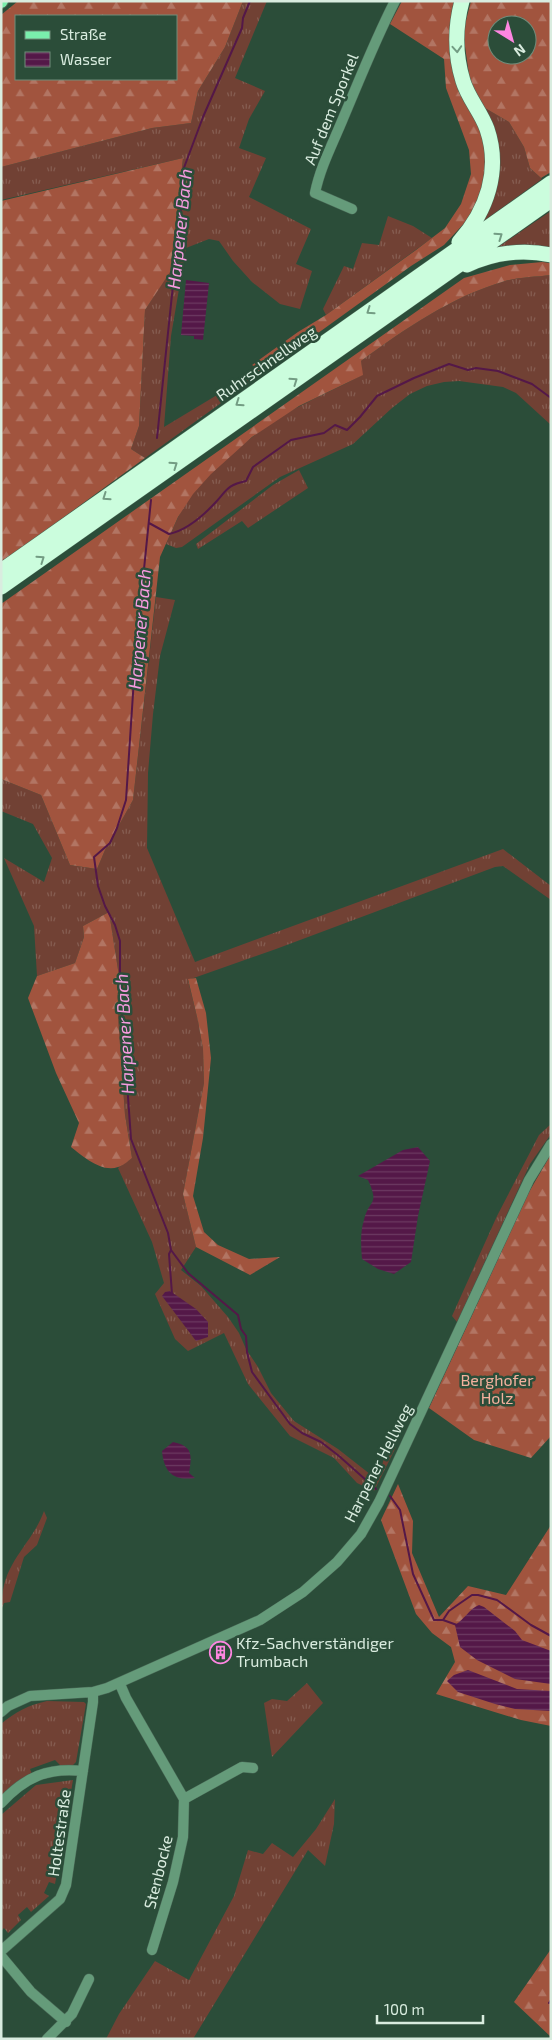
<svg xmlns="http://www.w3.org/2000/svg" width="552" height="2040" font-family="'Exo 2',sans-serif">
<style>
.grass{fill:url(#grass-tufts)}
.forest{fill:url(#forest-firs);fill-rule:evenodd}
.water{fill:url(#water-rules)}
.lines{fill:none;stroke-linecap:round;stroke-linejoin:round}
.stream{stroke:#541848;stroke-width:2}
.minor-casing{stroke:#4a6a57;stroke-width:11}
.major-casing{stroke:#4a6a57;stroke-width:14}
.highway-casing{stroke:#4a6a57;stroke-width:16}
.minor{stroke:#659b7a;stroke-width:10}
.major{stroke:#7aefad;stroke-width:12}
.highway{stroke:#cbfddd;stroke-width:15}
.oneway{stroke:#739c83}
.labels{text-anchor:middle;stroke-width:5;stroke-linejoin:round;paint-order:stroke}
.street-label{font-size:16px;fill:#d9ecdf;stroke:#2b4d39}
.park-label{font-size:16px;fill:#f4b19e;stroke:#2b4d39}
.poi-label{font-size:16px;fill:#d9ecdf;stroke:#2b4d39;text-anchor:start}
.water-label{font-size:18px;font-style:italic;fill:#f69bdf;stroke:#2b4d39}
</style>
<defs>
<pattern id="grass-tufts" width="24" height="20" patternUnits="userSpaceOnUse" patternTransform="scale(1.25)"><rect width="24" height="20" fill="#714134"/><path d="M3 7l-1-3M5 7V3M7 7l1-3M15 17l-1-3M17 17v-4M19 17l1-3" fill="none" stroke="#855d51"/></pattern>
<pattern id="forest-firs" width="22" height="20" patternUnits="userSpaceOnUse" patternTransform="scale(1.25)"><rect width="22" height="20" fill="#a1543e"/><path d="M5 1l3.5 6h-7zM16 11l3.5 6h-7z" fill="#b27563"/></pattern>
<pattern id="water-rules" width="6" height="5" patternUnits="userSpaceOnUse" patternTransform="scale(1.25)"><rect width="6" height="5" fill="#541848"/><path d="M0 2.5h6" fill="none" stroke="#6c3a62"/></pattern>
</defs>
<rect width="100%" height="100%" fill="#2b4d39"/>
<path class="grass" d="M243 1H267L235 78 265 91 249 119 239 148 266 158 249 197 311 229 296 264 312 271 300 309 280 304 252 282 233 261 219 241 209 239 186 248 171 336 164 427 227 389 258 368 264 372 145 458 131 449 139 426 145 310 170 271 183 158 1 200V167L152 128 191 123 198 91 225 47Z
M485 108 509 122 524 147 530 168 542 179 474 228Z
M551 211V251L489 253Z
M388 216 413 226 432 238 326 315 323 309 344 266 353 269 362 243 379 245Z
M551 275V425L516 393 503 387 459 381 444 382 427 386 410 394 392 408 353 444 280 477 182 547 176 548 166 544C174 526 181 508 193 493 218 462 265 424 300 406 321 395 342 386 362 375L361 361C406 328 451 297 505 281 519 277 536 277 551 275Z
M299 470 308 488 248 528 242 521 198 549 196 544 273 485Z
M156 597 175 600 160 656 153 714 148 773 147 848 195 962 503 849 551 886V900L503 866 495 867 276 949 188 980 198 1021 203 1049 204 1083 183 1194 196 1247 181 1270 201 1286 228 1317 239 1333 246 1349 258 1367 271 1393 294 1421 338 1449 375 1478C383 1467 386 1456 384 1442L396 1447 374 1491 357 1483 334 1458 290 1436 248 1384 224 1333 188 1351 175 1339 155 1294 164 1283 152 1242 118 1168 132 1158 125 1115 118 1017 119 976 109 912 83 926 84 937 75 963 37 976 34 926 4 858 44 882 52 858 33 824 1 811V779L41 795 70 865 97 869 105 850 133 800Z
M551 1124V1134L530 1164 457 1322 452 1316 497 1216 539 1135Z
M44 1511 47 1518 37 1545 24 1557 10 1602 4 1603 2 1608C0 1563 31 1547 44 1511Z
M307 1683 323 1703 272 1757 264 1703 272 1699 287 1701Z
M47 1701 84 1702 86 1704 76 1762 73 1765 61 1766 55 1760 30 1769 32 1774 1 1798V1724C15 1712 29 1705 47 1701Z
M73 1780 55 1884 49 1882 44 1893 49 1896 31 1912 27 1907 18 1915 21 1920 8 1933 4 1928 1 1931V1815L36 1785Z
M335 1799 334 1824 325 1866 308 1850 193 2039H106L119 2014 155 1961 189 1980 234 1896 248 1850 263 1854 272 1843 293 1857 316 1829Z"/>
<path class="forest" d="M18 1H243L225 47 198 91 191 123 152 128 1 167V15ZM176 16V79H16V16Z
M402 1H456L451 44 485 144V182L470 217 444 245 411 266 264 372 252 365 298 332 326 315 416 250 445 228 461 204 471 174 469 150 446 88 444 59 390 24Z
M471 1H551V172L541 178 530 168 524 147 509 122 485 108 470 82 463 32ZM497 25H527V55H497Z
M183 158 170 272 145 310 139 426 131 449 145 458 1 563V201Z
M542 262 551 263V275C536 277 519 277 505 281 451 297 406 328 361 361L363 375 299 406 252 437 211 474 193 494 178 517 160 557 133 800 105 850 97 869 70 865 41 795 1 779V604L464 278 510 265Z
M109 912 119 976 118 1017 125 1115 132 1158C128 1161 123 1166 118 1167 102 1173 82 1156 71 1147L79 1123 56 1073 28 998 37 976 75 963 84 937 83 926Z
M196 978 206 1013 211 1058 203 1138 193 1196 204 1232 218 1245 249 1259 280 1257 250 1275 196 1247 183 1194 204 1083 203 1049 198 1021 188 979Z
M551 1154V1436L531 1458 474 1440 429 1408 529 1192Z
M398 1484 413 1521 412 1553 439 1617 468 1586 506 1595 551 1525V1726L521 1720 436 1694 455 1662 451 1647 432 1633 416 1614 381 1520Z
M551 1949V2037L514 2002Z"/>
<path class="water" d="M186 280 209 283 203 340 194 339V336L181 335Z
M418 1147 430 1161 418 1216 411 1262 394 1274 378 1269 362 1259C361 1246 360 1232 364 1220 369 1199 380 1206 368 1180L358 1176 403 1150Z
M170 1291 196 1309 208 1322V1337L196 1341 162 1296 165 1292Z
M173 1442C193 1446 192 1455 189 1473L195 1478C174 1481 164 1473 162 1451Z
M479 1605 484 1607 515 1631 522 1640 551 1651V1684L515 1679 477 1660 460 1647 455 1625C464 1620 469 1609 479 1605Z
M468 1670 517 1689 551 1691V1711L515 1709 495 1704 458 1692 447 1681 454 1675Z"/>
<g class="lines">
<path class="stream" d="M157 438 182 199V173L203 117 242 28 243 18 250 1
M151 500 136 648 126 800 117 828 110 843 94 857 98 886 105 906 115 925 120 941V984L131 1139 168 1233 171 1250 188 1273 238 1315 241 1329 246 1336 247 1352 252 1372 290 1424 302 1433 321 1442 339 1456 376 1489
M149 523 169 534C187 530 202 517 215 503 227 490 227 485 246 481L253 467 291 440 324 433 335 425 347 430 360 417 377 396 414 378 449 364 468 370 476 368 498 371 532 384 551 398
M171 1250 169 1254 172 1294
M390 1496 400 1510 413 1574 434 1620H443L449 1611 456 1606 472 1595H478L497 1600 531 1625 551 1636
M443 1620 457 1625
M549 2003 551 2000"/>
<defs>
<path id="minor" d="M352 209 315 193C320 168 332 145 342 121 359 81 375 40 395 1
M120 1684 126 1698 184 1799 183 1837 173 1882 152 1950
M1 1712 8 1706 30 1696 93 1692 107 1688 260 1620 303 1592 337 1562 361 1534 379 1502 529 1180 551 1144
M184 1799 242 1767 253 1768
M1 1803C25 1777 48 1767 83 1771
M1 1951 60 1899 66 1885 93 1702V1692
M1 1956 31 1992 66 2022
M47 2039 72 2014 89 1979"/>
<path id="major" d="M1 2 2 1"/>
<path id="highway" d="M459 242C487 211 501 170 487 129 481 112 468 98 463 81 455 55 455 27 462 1
M467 265C493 253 523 249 551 255
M1 571 551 183
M1 587 551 200"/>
</defs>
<use href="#minor" class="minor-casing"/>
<use href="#major" class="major-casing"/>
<use href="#highway" class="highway-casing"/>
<use href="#minor" class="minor"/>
<use href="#major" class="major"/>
<use href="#highway" class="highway"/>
</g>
<defs><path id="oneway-chevron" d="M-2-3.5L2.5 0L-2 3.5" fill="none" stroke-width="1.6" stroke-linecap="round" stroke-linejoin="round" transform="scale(1.25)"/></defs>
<g class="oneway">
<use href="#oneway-chevron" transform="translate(457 49) rotate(86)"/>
<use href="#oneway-chevron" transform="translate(499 236) rotate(-35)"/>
<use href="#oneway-chevron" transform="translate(370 311) rotate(145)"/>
<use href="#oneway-chevron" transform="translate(294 381) rotate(-35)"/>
<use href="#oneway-chevron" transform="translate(239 403) rotate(145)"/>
<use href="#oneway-chevron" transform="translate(174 465) rotate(-35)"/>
<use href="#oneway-chevron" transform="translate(106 497) rotate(145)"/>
<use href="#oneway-chevron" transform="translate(41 559) rotate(-35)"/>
</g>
<defs>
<symbol id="building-ring" viewBox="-11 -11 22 22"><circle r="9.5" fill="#2b4d39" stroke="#fd86e1" stroke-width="1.5"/><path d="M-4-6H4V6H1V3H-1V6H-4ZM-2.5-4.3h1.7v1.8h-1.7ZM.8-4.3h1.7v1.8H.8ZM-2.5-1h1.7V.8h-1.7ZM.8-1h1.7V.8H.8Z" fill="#fd86e1"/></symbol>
</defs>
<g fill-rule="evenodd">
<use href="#building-ring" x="208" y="1640" width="25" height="25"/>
</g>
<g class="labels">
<g class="street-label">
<text transform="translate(331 109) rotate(-68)" y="6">Auf dem Sporkel</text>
<text transform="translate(266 363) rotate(-35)" y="6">Ruhrschnellweg</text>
<text transform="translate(378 1463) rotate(-63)" y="6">Harpener Hellweg</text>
<text transform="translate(59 1833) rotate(-82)" y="6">Holtestraße</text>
<text transform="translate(158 1872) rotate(-76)" y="6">Stenbocke</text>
</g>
<g class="park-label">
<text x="497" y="1386">Berghofer<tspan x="497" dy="18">Holz</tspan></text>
</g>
<g class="poi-label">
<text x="236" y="1649">Kfz-Sachverständiger<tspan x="236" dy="18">Trumbach</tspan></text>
</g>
<g class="water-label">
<text transform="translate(180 229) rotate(-84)" y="6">Harpener Bach</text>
<text transform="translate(140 629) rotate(-85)" y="6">Harpener Bach</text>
<text transform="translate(125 1034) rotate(-93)" y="6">Harpener Bach</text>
</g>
</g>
<rect width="552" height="2040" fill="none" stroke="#d9ecdf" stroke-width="5"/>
<rect x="15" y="15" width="162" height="65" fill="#2b4d39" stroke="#718d7b"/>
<rect x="25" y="31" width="25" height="8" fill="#7aefad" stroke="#718d7b"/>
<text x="60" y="40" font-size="15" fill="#d9ecdf">Straße</text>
<rect x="25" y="52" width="25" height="15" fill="url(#water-rules)" stroke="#718d7b"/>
<text x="60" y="65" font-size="15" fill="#d9ecdf">Wasser</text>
<g transform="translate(512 40) rotate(143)"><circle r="24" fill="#2b4d39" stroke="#718d7b"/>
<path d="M0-4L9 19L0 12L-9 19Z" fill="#fd86e1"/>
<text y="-8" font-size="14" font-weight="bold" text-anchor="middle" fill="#d9ecdf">N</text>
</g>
<path d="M377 2015v8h106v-8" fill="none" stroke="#d9ecdf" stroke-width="2.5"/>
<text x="384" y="2015" font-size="15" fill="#d9ecdf" stroke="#2b4d39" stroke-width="4" paint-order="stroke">100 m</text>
</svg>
